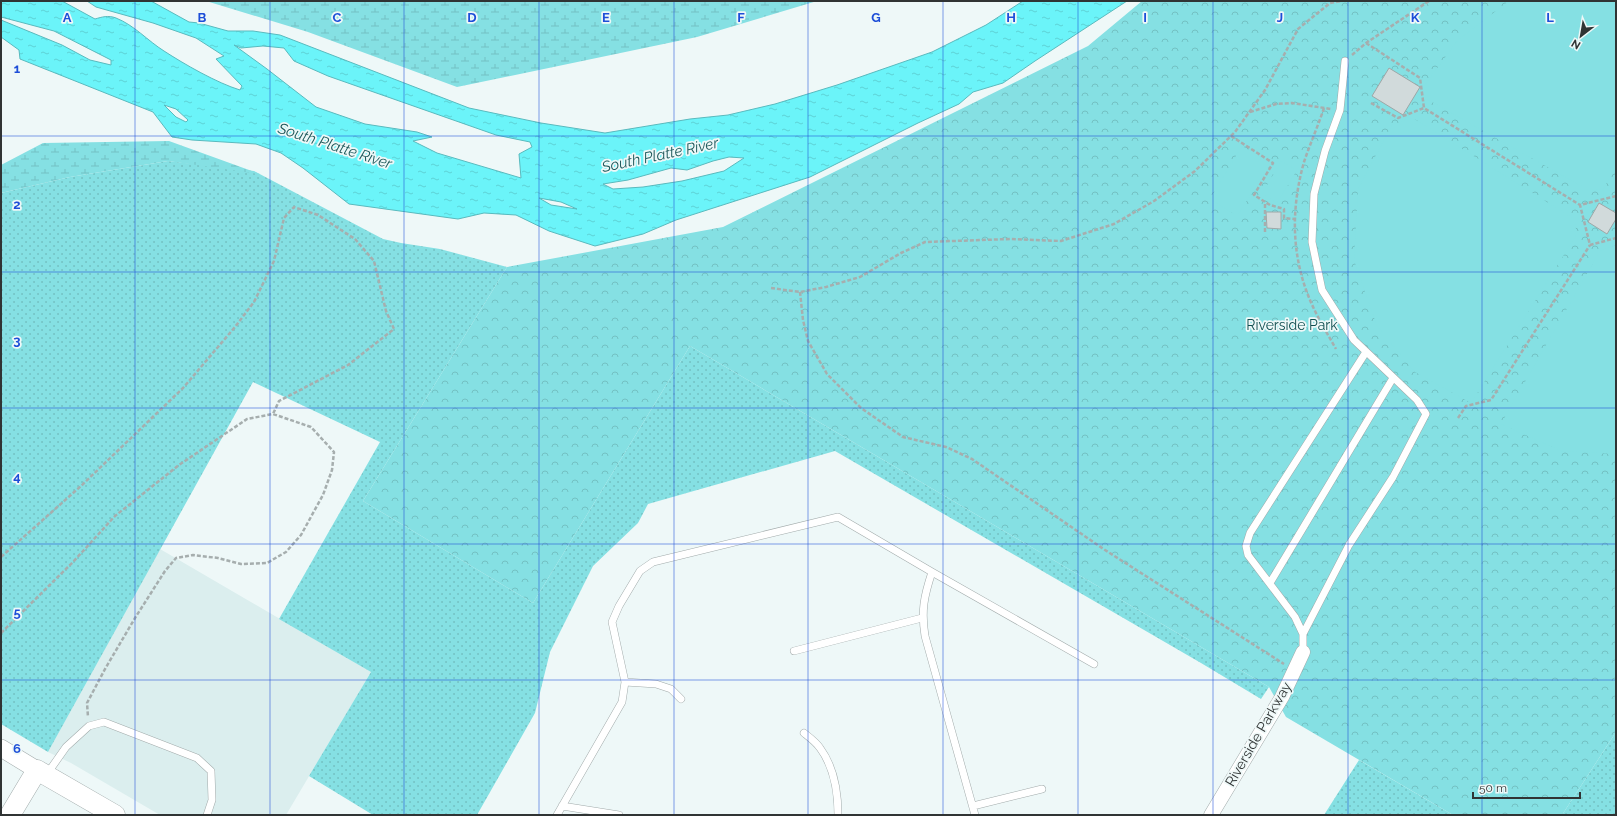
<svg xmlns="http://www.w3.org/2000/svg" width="1617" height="816" font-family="Raleway,sans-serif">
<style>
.built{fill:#dbeeee}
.grass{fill:url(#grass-dots)}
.wetland{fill:url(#wetland-marsh)}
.park{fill:url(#park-crowns)}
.pitch{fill:#85e0e3}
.water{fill:url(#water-ripples);stroke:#59babe;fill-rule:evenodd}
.building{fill:#d1dadb;stroke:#9ea7a7}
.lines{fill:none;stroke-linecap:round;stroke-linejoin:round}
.service-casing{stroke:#a2abab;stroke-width:8}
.minor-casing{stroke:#a2abab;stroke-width:15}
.tertiary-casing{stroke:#a2abab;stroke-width:18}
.secondary-casing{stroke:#a2abab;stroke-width:21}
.path{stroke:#a6aeae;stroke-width:2.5;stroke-dasharray:4 2;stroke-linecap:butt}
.service{stroke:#fff;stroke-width:7}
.minor{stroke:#fff;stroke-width:14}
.tertiary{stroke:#fff;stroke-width:17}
.secondary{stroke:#fff;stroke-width:20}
.grid{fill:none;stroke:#1d4ed8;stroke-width:1;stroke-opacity:0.55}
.labels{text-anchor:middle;stroke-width:3.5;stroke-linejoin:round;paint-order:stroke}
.park-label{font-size:14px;fill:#104e50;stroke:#eef8f8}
.street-label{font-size:14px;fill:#303434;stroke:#eef8f8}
.water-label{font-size:15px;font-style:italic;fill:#1d585a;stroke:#eef8f8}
.grid-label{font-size:13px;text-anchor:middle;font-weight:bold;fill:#1d4ed8;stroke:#eef8f8;stroke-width:3.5;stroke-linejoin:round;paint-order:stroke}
</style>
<defs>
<pattern id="grass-dots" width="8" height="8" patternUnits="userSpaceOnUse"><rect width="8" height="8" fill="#85e0e3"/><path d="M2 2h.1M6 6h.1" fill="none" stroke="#73c1c3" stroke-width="1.8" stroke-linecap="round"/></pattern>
<pattern id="wetland-marsh" width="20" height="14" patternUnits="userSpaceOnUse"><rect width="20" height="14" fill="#85e0e3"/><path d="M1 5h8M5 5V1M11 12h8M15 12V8" fill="none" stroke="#73c1c3"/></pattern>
<pattern id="park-crowns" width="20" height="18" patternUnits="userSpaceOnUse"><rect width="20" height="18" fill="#85e0e3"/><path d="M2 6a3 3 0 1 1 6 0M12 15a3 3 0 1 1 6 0" fill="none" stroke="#73c1c3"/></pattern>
<pattern id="water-ripples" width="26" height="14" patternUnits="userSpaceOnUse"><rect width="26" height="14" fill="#6bf4f9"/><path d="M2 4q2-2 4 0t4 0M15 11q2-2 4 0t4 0" fill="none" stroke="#5dd2d6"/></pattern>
</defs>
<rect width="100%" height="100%" fill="#eef8f8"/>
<path class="built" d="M160 549 371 672 286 815H160L71 763 48 752Z"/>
<path class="grass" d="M168 161 254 171 383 239 401 243 440 249 507 267 363 501 533 603 690 346 1269 687 1261 699 1201 663 835 451 648 504 638 523 593 566 550 652 535 713 477 815H373L309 776 371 672 279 619 380 442 253 382 48 752 1 724V193L70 177Z
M1616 732V815H1562Z
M1359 760 1453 815H1324Z"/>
<path class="wetland" d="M206 1H817L697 37 457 87 308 32Z
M169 141 260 174 168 161 70 177 1 193V165L43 143Z"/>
<path class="park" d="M1142 1H1616V732L1562 815H1453L1286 717 1269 687 690 346 533 603 363 501 507 267 723 227 1088 46Z"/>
<path class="pitch" d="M1509 1H1616V168L1603 189 1590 191 1418 94 1458 40Z
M1413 118 1574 219 1577 234 1471 403 1415 372 1377 326 1354 260 1358 189 1392 125Z
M1242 146 1271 163 1237 216 1210 199Z
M1281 161 1297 170 1277 203 1262 194Z
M1616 245V454L1561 451 1501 424 1600 251Z"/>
<path class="water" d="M1 1H62L95 19C102 17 108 15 116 18 134 25 148 41 164 51 184 64 217 83 240 90L242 86 216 59 224 56 196 38 153 23 96 7 87 1H151L189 22 199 23 228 31H253L280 35 469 108 541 123 605 133 690 119 728 115 775 104 837 85 932 52 986 25 1023 1H1127L1035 61 1003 83 973 92 959 104 918 123 810 177 676 220 643 234 595 246 549 231 516 215 484 213 458 219 349 204 303 168 281 153 256 144 192 140 172 137 153 112 20 59 19 50 1 37V20L62 45 90 60 111 65V60L54 31 1 17ZM234 45 241 48 263 46 284 48 294 61 328 76 496 135 530 142 532 147 519 154 521 178 437 153 413 141 432 137 417 132 365 124 316 107 267 69ZM164 105 176 109 188 120 186 122 176 117ZM729 157 744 158 724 171 682 181 643 187 613 189 603 184 628 180 671 168 687 170 713 161ZM539 198 561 202 577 209 551 205Z"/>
<path class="building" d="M1389 68 1420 87 1403 115 1372 96Z
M1599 203 1616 213V219L1607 234 1588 222Z
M1266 212H1281V229L1267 228Z"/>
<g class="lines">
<defs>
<path id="service" d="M932 572C924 596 921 611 925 636L975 815
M1270 583 1393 378
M1303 634 1295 617 1248 555 1246 546 1250 533 1366 352
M794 651 922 618
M1303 652V634L1349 545 1393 477 1426 414 1417 400 1354 340 1322 290 1312 242 1314 194 1325 151 1340 110 1345 61
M625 682 656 684 671 689 681 699
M804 733C809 737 816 742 820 748 834 767 838 793 838 815
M47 774 66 747 89 726 104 722 197 758 211 771 212 800 207 815
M562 806 619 815
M973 806 1042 789
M557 815 622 702 625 682 612 622 619 606 640 571 653 562 838 517 932 572 1094 664"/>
<path id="minor" d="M1211 815 1282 697 1303 652"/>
<path id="tertiary" d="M1 748 37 770"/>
<path id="secondary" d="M10 815 37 770 115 815"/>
</defs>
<use href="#service" class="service-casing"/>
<use href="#minor" class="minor-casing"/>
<use href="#tertiary" class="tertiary-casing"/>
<use href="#secondary" class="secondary-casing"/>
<path class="path" d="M1366 43 1420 78 1424 108 1580 205
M1352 55 1366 43 1429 1
M1371 103 1398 118 1424 108
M1324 108C1318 126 1310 144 1304 162 1291 208 1291 255 1310 300 1317 317 1327 333 1336 349
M1250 112 1276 104 1292 103 1331 109
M1231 136 1273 163 1254 195 1270 205 1284 209V218L1294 219
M1616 196 1580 205 1590 245 1616 238
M1265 232V202
M771 288 800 292 826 287 860 277 901 253 925 242 1010 239 1061 241 1114 224 1154 201 1195 171 1235 132 1265 90 1298 29 1330 3 1341 1
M800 292 803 320 808 341 827 374 861 408 903 437 946 447 972 459 1105 550 1284 664
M1458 418 1466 406 1491 400 1590 245
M1 557 81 486 183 388 235 327 254 302 274 261 284 218 294 207 318 215 355 239 374 261 386 311 394 329 348 365 279 401 273 414
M1 633 73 562 115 516 179 465 247 419 273 414 311 427 334 452 332 470 323 495 301 535 286 552 267 563 241 564 218 558 193 555 176 558 165 571 135 618 105 669 87 703 88 717"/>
<use href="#service" class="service"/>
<use href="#minor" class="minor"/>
<use href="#tertiary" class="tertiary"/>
<use href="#secondary" class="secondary"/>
</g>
<path class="grid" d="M135 1V815M270 1V815M404 1V815M539 1V815M674 1V815M808 1V815M943 1V815M1078 1V815M1213 1V815M1348 1V815M1482 1V815M1 136H1616M1 272H1616M1 408H1616M1 544H1616M1 680H1616"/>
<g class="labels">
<g class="park-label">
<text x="1292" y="330">Riverside Park</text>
</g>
<g class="street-label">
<text transform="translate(1258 734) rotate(-60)" y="5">Riverside Parkway</text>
</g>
<g class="water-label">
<text transform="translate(335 146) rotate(18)" y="5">South Platte River</text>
<text transform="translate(660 155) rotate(-12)" y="5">South Platte River</text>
</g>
</g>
<g class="grid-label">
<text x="67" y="22">A</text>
<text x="202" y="22">B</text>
<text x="337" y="22">C</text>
<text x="472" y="22">D</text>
<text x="606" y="22">E</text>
<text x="741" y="22">F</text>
<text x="876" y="22">G</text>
<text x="1011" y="22">H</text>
<text x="1145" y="22">I</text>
<text x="1280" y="22">J</text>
<text x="1415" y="22">K</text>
<text x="1550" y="22">L</text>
<text x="17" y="73">1</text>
<text x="17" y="209">2</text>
<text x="17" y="345">3</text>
<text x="17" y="481">4</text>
<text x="17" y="617">5</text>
<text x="17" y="753">6</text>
</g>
<rect width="1617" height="816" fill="none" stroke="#303434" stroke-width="4"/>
<g transform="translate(1581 36) rotate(211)" stroke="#eef8f8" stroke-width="3" paint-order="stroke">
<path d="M0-3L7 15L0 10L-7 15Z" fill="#303434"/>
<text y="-6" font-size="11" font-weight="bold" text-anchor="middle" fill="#303434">N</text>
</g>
<path d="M1473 792v6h107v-6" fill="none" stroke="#303434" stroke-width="2"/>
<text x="1479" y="792" font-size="12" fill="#303434" stroke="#eef8f8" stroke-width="3" paint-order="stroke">50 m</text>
</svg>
